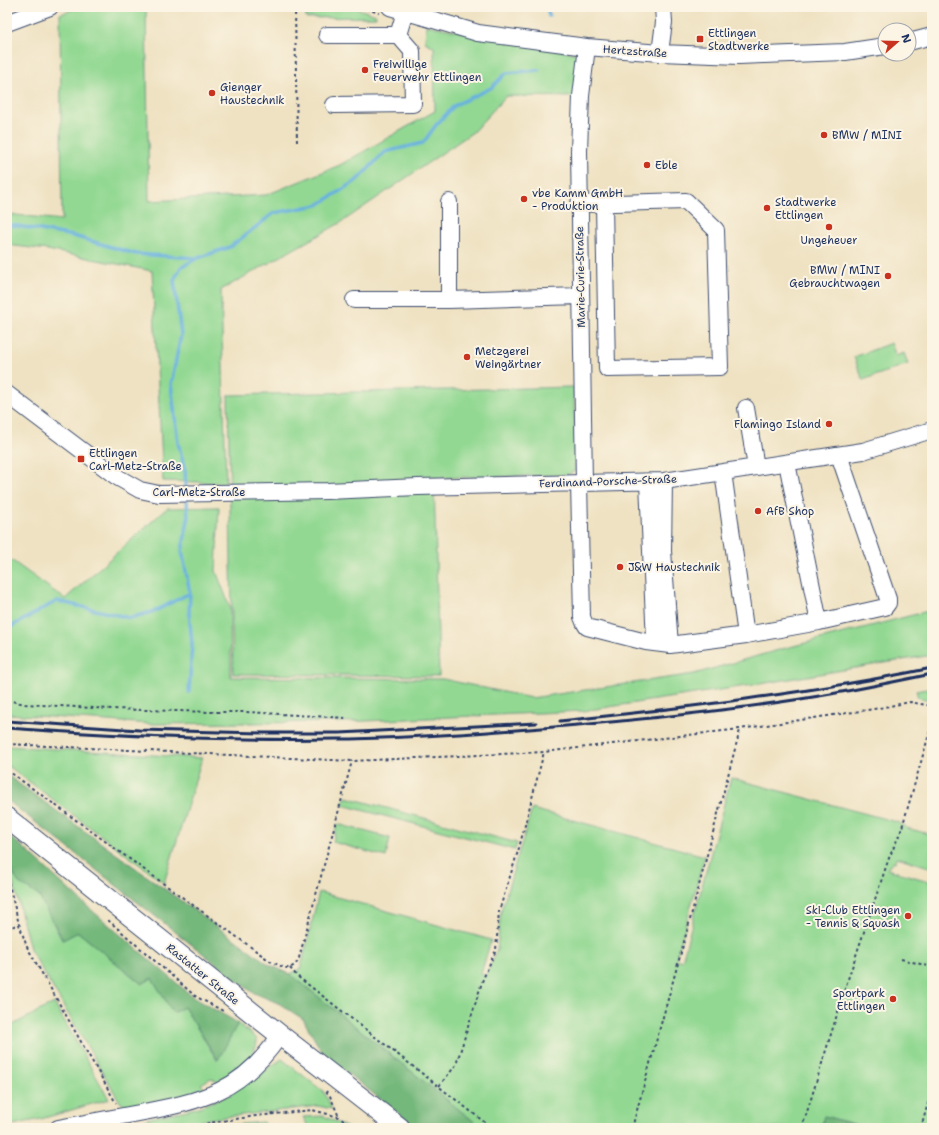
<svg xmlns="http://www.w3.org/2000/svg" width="939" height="1135" font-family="'Shantell Sans',sans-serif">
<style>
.green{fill:#92d892;stroke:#568478}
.forest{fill:#75b87c;stroke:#48746d}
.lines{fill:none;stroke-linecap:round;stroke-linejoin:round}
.stream{stroke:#67b1df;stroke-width:3.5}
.minor-casing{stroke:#3b4a6d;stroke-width:18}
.major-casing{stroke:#3b4a6d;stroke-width:22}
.path{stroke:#3b4a6d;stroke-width:2;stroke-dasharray:3 3;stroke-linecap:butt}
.minor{stroke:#fff;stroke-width:16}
.major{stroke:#fff;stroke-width:20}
.rail{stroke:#1b2f5e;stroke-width:3}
.poi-dot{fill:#c8321e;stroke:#fcf5e5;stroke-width:1.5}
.labels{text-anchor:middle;stroke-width:4;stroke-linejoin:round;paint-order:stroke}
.poi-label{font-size:11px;fill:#1b2f5e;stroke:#fcf5e5;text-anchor:start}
.street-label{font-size:11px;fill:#1b2f5e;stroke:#fcf5e5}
</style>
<rect width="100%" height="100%" fill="#fcf5e5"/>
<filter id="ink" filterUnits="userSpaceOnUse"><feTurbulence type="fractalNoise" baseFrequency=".025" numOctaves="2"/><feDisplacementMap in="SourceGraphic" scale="8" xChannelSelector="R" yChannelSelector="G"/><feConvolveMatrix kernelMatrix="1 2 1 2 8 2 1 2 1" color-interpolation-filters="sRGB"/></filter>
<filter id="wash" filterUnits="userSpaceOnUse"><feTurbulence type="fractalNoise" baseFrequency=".012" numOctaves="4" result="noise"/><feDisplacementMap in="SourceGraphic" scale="16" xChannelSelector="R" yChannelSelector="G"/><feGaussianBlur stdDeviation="0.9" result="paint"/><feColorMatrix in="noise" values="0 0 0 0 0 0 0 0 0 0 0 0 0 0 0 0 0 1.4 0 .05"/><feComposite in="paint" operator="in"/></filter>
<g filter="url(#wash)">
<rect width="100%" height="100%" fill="#efe2c2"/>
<path class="green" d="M81 7H146L149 201 266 195 340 165 435 111 434 47 425 42 426 25 580 54 576 97 506 96 473 132 342 222 221 290 226 483 163 481 152 271 48 250 7 245V214L62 220 60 14Z
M305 7H353L376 15V17L306 18Z
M891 343 896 356 904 353 908 364 863 380 854 357Z
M574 387 575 471 567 475 434 478 439 676 233 674 228 395Z
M219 507 216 571 230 607 231 677 443 679 531 698 694 674 782 649 932 610V655L766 683 583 711 343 722 151 724 7 714V557L65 599 167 508Z
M932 688V701L918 697 916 691Z
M7 746 202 758 164 883 7 765Z
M731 778 897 822 907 828 932 835V868L897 857 896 862 894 861 887 869 932 882V1128H868L824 1116 821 1128H482L290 974 301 968 319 892 491 940 481 974 486 976 497 950 501 911 532 809 705 856 676 959 682 961Z
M346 797 517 843 515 850 342 805Z
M337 824 390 838 386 857 333 842Z
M8 862 18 882 39 896 62 940 78 932 142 984 152 978 173 1012 184 1007 217 1060 238 1023 257 1039C258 1054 234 1077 221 1083L211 1078 201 1084 205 1090 198 1094 128 1108 120 1102 30 949 14 885 7 870Z
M54 1003 109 1099 41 1119 7 1126V1028Z
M282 1059 324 1092 332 1109 318 1106 209 1119 176 1128H141L140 1125 146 1119 196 1108 227 1096Z
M324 1116 348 1128H309L303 1117Z
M263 1122 267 1128H215L224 1126Z"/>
<path class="forest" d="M7 775 270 965 290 974 482 1128H417L323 1054 303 1019 280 1004 252 992 7 800Z
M7 835 23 847 81 901 193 997 238 1023 218 1060 184 1007 173 1013 152 978 142 984 78 932 63 940 39 896 18 882 7 862Z
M824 1116 868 1128H821Z"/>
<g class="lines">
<path class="stream" d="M547 7 549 16
M7 225 18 226 73 236 136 254 196 258
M186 489 185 470 178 443 171 384 181 335 174 280 181 267 198 258 230 247 274 213 318 205 356 181 385 152 423 143 436 125 455 105 491 88 506 73 539 70
M187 497 188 520 182 551 190 593 189 613 192 644 189 692
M7 629 57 601 130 618 155 611 190 593"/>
</g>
</g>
<g filter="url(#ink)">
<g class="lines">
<defs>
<path id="minor" d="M390 7 478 33 587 47 660 53 739 56 845 52 885 46
M7 23 50 7
M327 35H398L405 12
M909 42 932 36
M660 53 664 22 663 7
M334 105 413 104 412 51 398 35
M579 204 686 201 716 230 720 367 607 369 604 204
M354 300H449L581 296
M449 300V202
M7 394 117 477 140 490 159 494 327 491 418 487 664 481 863 451 932 430
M746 408 756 467
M664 481 663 551 670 645 746 635 723 472
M648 482 655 643
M579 483 582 617 584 622 587 627 646 642 670 645
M584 483 579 151 581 96 587 47
M819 622 885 607 888 603V599L839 455
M746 635 819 622 787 463
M58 1128C85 1123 112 1118 139 1113 202 1101 242 1092 280 1035"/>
<path id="major" d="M7 818 280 1035 400 1128"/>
</defs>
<use href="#minor" class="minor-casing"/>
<use href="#major" class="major-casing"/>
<path class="path" d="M295 7 297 144
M361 7 379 13
M894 56 905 54
M7 700 25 704 111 709 211 712H247L346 718
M7 744 352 761 544 752 740 729 874 709 910 702 932 706
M7 770 270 961 285 968H290L296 964 299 958 352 761
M7 877 19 924 27 947 116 1103
M108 920 195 996 225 1012
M7 929 19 924
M901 959 932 967
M290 968 297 976 492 1128
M439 1086 456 1065 483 979 496 950 499 911 519 848 544 752
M326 1091 330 1096 339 1117
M195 1128 209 1123 256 1116 312 1110 339 1117 352 1128
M632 1128 687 931 740 730
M802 1128 848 979 889 858 901 831 932 724
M921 1128 932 1089"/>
<use href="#minor" class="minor"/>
<use href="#major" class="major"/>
<path class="rail" d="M7 721 139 730 264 733H340L536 723
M560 721C684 708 809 693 932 668
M7 728C117 736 228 741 338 739 397 739 457 734 516 730 621 722 727 712 831 694 865 688 898 681 932 674"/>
</g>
</g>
<g class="poi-dot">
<rect x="696" y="35" width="8" height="8" rx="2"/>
<circle cx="365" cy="70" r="4"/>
<circle cx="212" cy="93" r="4"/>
<circle cx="824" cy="135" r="4"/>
<circle cx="647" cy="165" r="4"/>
<circle cx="524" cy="199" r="4"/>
<circle cx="767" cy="208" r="4"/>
<circle cx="829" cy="227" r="4"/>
<circle cx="888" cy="276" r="4"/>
<circle cx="467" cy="357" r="4"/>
<circle cx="829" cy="424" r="4"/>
<rect x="77" y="455" width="8" height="8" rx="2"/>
<circle cx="758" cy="511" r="4"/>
<circle cx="620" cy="567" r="4"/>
<circle cx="908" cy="916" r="4"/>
<circle cx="893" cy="999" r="4"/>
</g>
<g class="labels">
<g class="poi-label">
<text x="708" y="37">Ettlingen<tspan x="708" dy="13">Stadtwerke</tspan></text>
<text x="373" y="68">Freiwillige<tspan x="373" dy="13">Feuerwehr Ettlingen</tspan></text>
<text x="220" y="91">Gienger<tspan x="220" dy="13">Haustechnik</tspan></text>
<text x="832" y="139">BMW / MINI</text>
<text x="655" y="169">Eble</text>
<text x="532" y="197">vbe Kamm GmbH<tspan x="532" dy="13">- Produktion</tspan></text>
<text x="775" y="206">Stadtwerke<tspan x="775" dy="13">Ettlingen</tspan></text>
<text x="829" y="244" text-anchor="middle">Ungeheuer</text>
<text x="880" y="274" text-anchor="end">BMW / MINI<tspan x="880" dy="13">Gebrauchtwagen</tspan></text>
<text x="475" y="355">Metzgerei<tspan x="475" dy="13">Weingärtner</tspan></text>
<text x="821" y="428" text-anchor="end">Flamingo Island</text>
<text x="89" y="457">Ettlingen<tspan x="89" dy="13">Carl-Metz-Straße</tspan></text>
<text x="766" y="515">AfB Shop</text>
<text x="628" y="571">J&amp;W Haustechnik</text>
<text x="900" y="914" text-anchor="end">Ski-Club Ettlingen<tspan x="900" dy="13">- Tennis &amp; Squash</tspan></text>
<text x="885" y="997" text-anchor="end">Sportpark<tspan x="885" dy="13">Ettlingen</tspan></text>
</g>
<g class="street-label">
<text transform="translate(635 51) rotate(4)" y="4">Hertzstraße</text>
<text transform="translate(580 277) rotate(-91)" y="4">Marie-Curie-Straße</text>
<text transform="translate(608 481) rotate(-2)" y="4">Ferdinand-Porsche-Straße</text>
<text x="199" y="496">Carl-Metz-Straße</text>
<text transform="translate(203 974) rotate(39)" y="4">Rastatter Straße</text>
</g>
</g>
<rect width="939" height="1135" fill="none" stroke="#fcf5e5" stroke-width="24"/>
<g transform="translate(897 42) rotate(70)"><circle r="19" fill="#fcf5e5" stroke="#a2a6af"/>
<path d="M0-3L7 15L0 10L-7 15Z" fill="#c8321e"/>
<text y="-6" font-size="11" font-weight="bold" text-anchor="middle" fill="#1b2f5e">N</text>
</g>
</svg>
